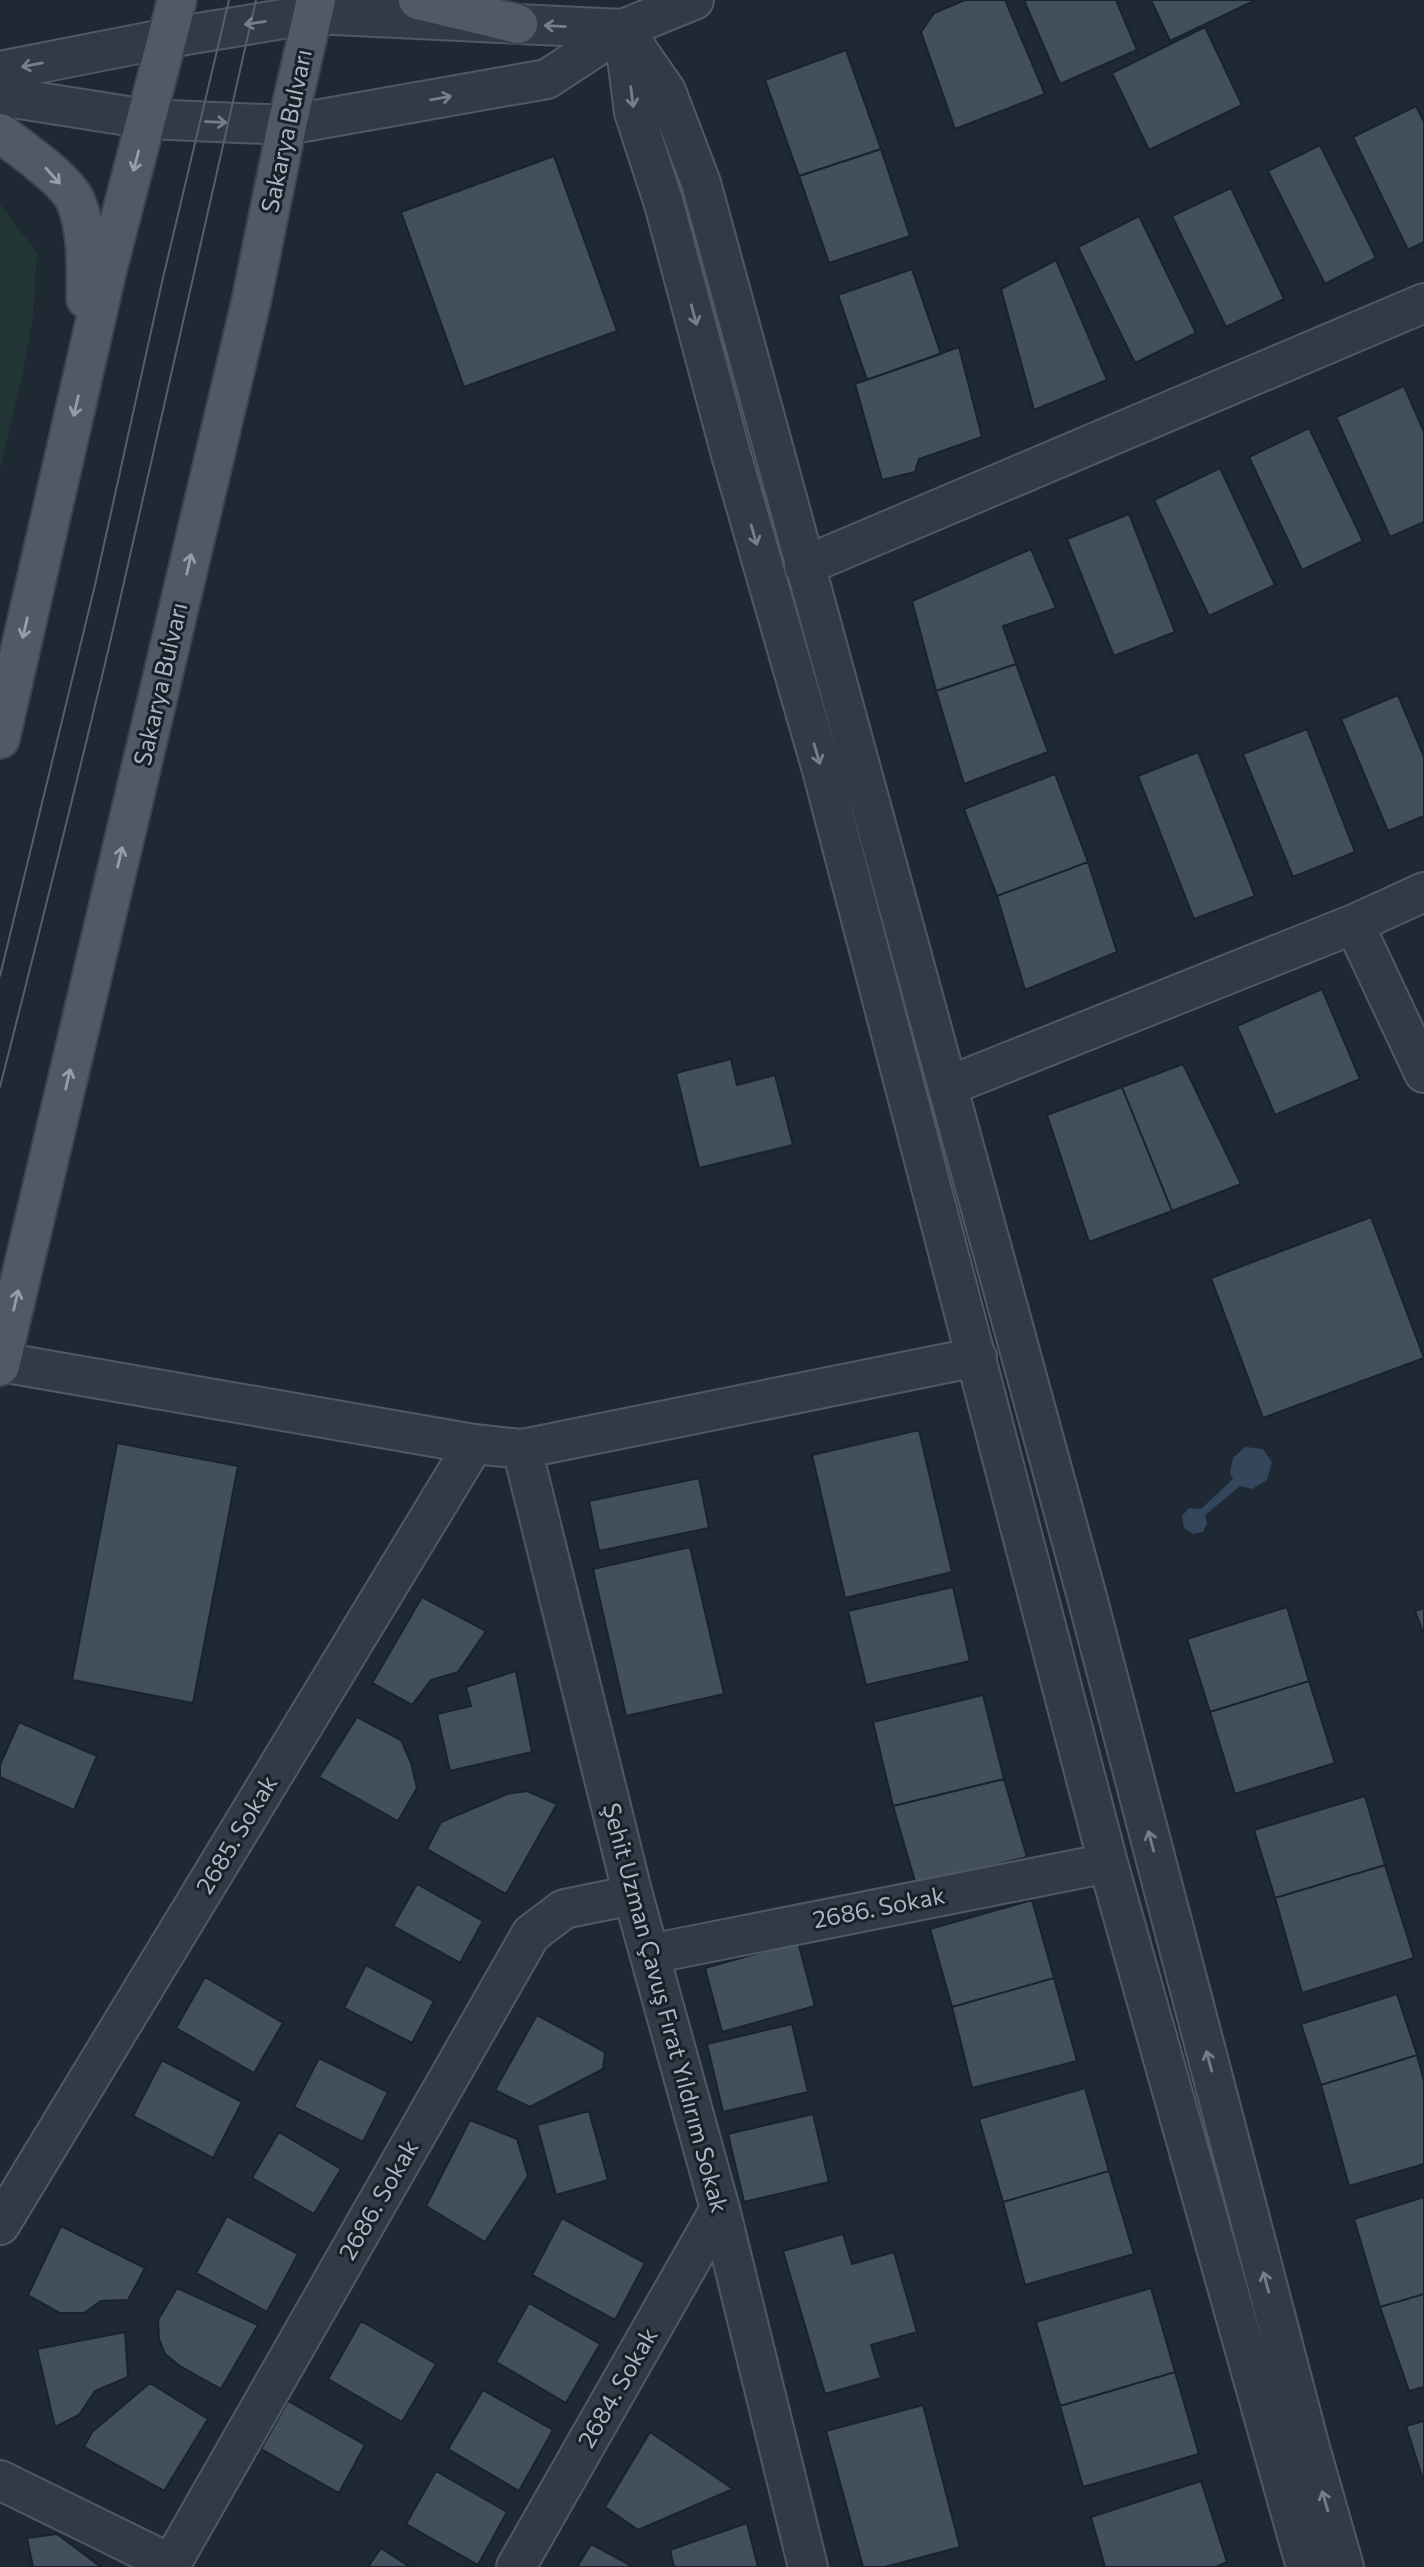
<svg xmlns="http://www.w3.org/2000/svg" width="1424" height="2567" font-family="Commissioner,sans-serif">
<style>
.green{fill:#223636}
.water{fill:#33465c}
.building{fill:#424f5c;stroke:#1a222b;stroke-width:2}
.lines{fill:none;stroke-linecap:round;stroke-linejoin:round}
.minor-casing{stroke:#505963;stroke-width:42}
.major-casing{stroke:#3c444f;stroke-width:42}
.minor{stroke:#323b45;stroke-width:38}
.major{stroke:#505a65;stroke-width:38}
.tram{stroke:#54606c;stroke-width:2}
.oneway{stroke:#757f8a}
.oneway2{stroke:#959fab}
.labels{text-anchor:middle;stroke-width:6;stroke-linejoin:round;paint-order:stroke}
.street-label{font-size:24px;fill:#acb6c2;stroke:#182029}
</style>
<rect width="100%" height="100%" fill="#1f2934"/>
<path class="green" d="M0 204 37 253 33 317 21 382 0 468Z"/>
<path class="water" d="M1245 1447 1263 1449 1272 1462 1267 1480 1252 1489 1240 1486 1205 1515 1207 1523 1203 1532 1193 1534 1184 1528 1182 1516 1189 1508 1201 1509 1233 1479 1230 1473 1233 1458Z"/>
<path class="building" d="M965 0H1005L1045 94 955 129 921 32 934 13Z
M1024 0H1116L1137 50 1060 84Z
M1151 0H1254V1L1170 41Z
M1205 27 1242 105 1149 150 1112 73Z
M846 50 881 149 799 176 765 80Z
M1416 106 1424 122V242L1408 250 1353 137Z
M1320 145 1376 258 1325 284 1268 171Z
M881 149 910 236 829 263 799 176Z
M554 156 617 331 464 387 401 212Z
M1231 188 1284 299 1226 327 1172 216Z
M1139 216 1196 333 1135 363 1078 247Z
M1056 260 1107 380 1034 410 1001 289Z
M912 269 941 354 867 380 838 295Z
M959 347 982 437 919 459 915 472 882 480 855 384Z
M1404 386 1424 432V522L1390 537 1336 417Z
M1309 428 1363 541 1302 570 1249 457Z
M1220 468 1275 585 1209 616 1154 500Z
M1129 514 1175 632 1114 656 1067 539Z
M1031 549 1056 608 1003 626 1016 664 936 691 912 601Z
M1016 664 1048 752 964 784 936 691Z
M1398 695 1424 757V816L1388 831 1341 719Z
M1307 729 1355 852 1293 877 1243 754Z
M1198 752 1255 896 1194 919 1138 776Z
M1055 774 1088 862 997 896 964 809Z
M1088 862 1117 952 1025 990 997 896Z
M1322 989 1360 1079 1275 1115 1237 1026Z
M731 1059 737 1085 775 1075 793 1145 699 1168 676 1073Z
M1183 1064 1241 1184 1172 1211 1122 1087Z
M1122 1087 1172 1211 1089 1242 1047 1115Z
M1371 1217 1424 1358 1263 1418 1211 1278Z
M919 1430 952 1572 845 1598 812 1455Z
M117 1443 238 1466 193 1703 72 1680Z
M699 1478 709 1528 599 1551 589 1501Z
M690 1547 724 1694 626 1716 593 1569Z
M953 1587 970 1661 866 1685 848 1611Z
M422 1597 486 1631 458 1672 431 1680 412 1705 372 1683Z
M1287 1607 1309 1681 1210 1712 1187 1639Z
M1424 1608V1635L1415 1611Z
M516 1671 532 1752 450 1771 437 1714 471 1706 466 1687Z
M1309 1681 1335 1763 1235 1794 1210 1712Z
M983 1695 1004 1779 893 1806 873 1722Z
M357 1717 401 1740 411 1763 417 1788 398 1821 319 1777Z
M19 1722 97 1756 74 1810 0 1777V1765Z
M1004 1779 1027 1857 916 1885 893 1806Z
M527 1791 557 1804 506 1894 427 1849 441 1822 507 1794Z
M1365 1796 1385 1865 1275 1898 1254 1830Z
M1385 1865 1414 1958 1302 1993 1275 1898Z
M417 1884 483 1921 460 1963 393 1926Z
M1032 1900 1054 1978 952 2007 930 1929Z
M798 1942 815 2006 722 2032 705 1968Z
M366 1965 434 2001 412 2043 344 2008Z
M205 1977 283 2023 254 2073 176 2028Z
M1054 1978 1077 2061 972 2088 952 2007Z
M1397 1994 1417 2055 1321 2085 1301 2024Z
M537 2015 605 2052 603 2069 530 2107 495 2090Z
M792 2024 808 2092 723 2112 707 2044Z
M1417 2055 1424 2081V2164L1349 2186 1321 2085Z
M319 2058 388 2092 363 2142 294 2107Z
M162 2060 242 2102 213 2158 133 2116Z
M1085 2088 1109 2171 1003 2202 979 2119Z
M589 2111 608 2180 556 2195 537 2125Z
M813 2114 829 2182 744 2202 728 2134Z
M470 2120 517 2139 528 2176 485 2242 426 2206Z
M279 2132 341 2169 314 2214 252 2178Z
M1109 2171 1134 2254 1025 2285 1003 2202Z
M1424 2197V2294L1380 2307 1354 2219Z
M227 2216 298 2254 267 2312 196 2273Z
M562 2218 645 2263 615 2320 532 2275Z
M61 2226 145 2268 128 2300 101 2301 84 2313H60L28 2295Z
M843 2234 852 2264 894 2252 917 2332 871 2345 881 2378 825 2394 783 2251Z
M177 2288 258 2325 221 2389 180 2366 165 2354 159 2339 158 2320Z
M1151 2288 1175 2372 1060 2406 1036 2322Z
M1424 2294V2387L1409 2391 1380 2307Z
M529 2303 600 2344 566 2403 496 2362Z
M361 2321 436 2364 402 2422 328 2379Z
M125 2332 128 2377 95 2391 79 2415 55 2427 37 2349Z
M1175 2372 1199 2454 1083 2487 1060 2406Z
M150 2383 208 2419 164 2491 84 2447 92 2432Z
M483 2390 553 2430 519 2491 448 2449Z
M288 2401 365 2445 339 2493 261 2449Z
M923 2405 960 2547 885 2567H863L826 2431Z
M1424 2421V2483L1406 2426Z
M650 2432 733 2489 638 2530 605 2507Z
M436 2471 507 2512 478 2565 406 2524Z
M1201 2481 1227 2562 1216 2567H1105L1091 2517Z
M747 2523 758 2567H674L670 2550Z
M57 2534 101 2567H33L27 2538Z
M591 2544 632 2566 631 2567H577Z
M381 2548 410 2567H368Z"/>
<g class="lines">
<defs>
<path id="minor" d="M623 29 666 91 701 183 1087 1597 1309 2444 1344 2567
M624 35 634 112 664 204 732 458 822 770 1108 1863 1306 2567
M0 71 168 38 313 14 623 29
M0 96 147 119 287 125 547 79 623 29 694 0
M804 566 1424 303
M1354 924 1424 1073
M948 1086 1354 924 1424 892
M1 1362 474 1444 522 1449 977 1357
M522 1449 633 1895 720 2209 808 2567
M650 1954 1108 1863
M0 2225 474 1444
M0 2480 171 2564V2567
M171 2564 531 1934 564 1909 633 1895
M516 2567 720 2209"/>
<path id="major" d="M418 0 518 24
M0 133C20 148 67 180 76 202 88 232 86 267 86 299
M0 739 107 270 177 0
M0 1366 251 302 287 125 316 0"/>
</defs>
<use href="#minor" class="minor-casing"/>
<use href="#major" class="major-casing"/>
<use href="#minor" class="minor"/>
<use href="#major" class="major"/>
<path class="tram" d="M0 976 95 585 162 282 229 0
M0 1087C42 922 84 757 122 591 168 394 210 197 256 0"/>
</g>
<defs><path id="oneway-shaft" d="M-6 0H5M1.5-3L5.5 0L1.5 3" fill="none" stroke-width="1.6" stroke-linecap="round" stroke-linejoin="round" transform="scale(1.75)"/></defs>
<g class="oneway">
<use href="#oneway-shaft" transform="translate(255 23) rotate(171)"/>
<use href="#oneway-shaft" transform="translate(555 26) rotate(-177)"/>
<use href="#oneway-shaft" transform="translate(32 65) rotate(169)"/>
<use href="#oneway-shaft" transform="translate(632 97) rotate(83)"/>
<use href="#oneway-shaft" transform="translate(441 98) rotate(-10)"/>
<use href="#oneway-shaft" transform="translate(216 122) rotate(2)"/>
<use href="#oneway-shaft" transform="translate(694 315) rotate(75)"/>
<use href="#oneway-shaft" transform="translate(754 535) rotate(74)"/>
<use href="#oneway-shaft" transform="translate(817 754) rotate(74)"/>
<use href="#oneway-shaft" transform="translate(1151 1841) rotate(-105)"/>
<use href="#oneway-shaft" transform="translate(1209 2061) rotate(-105)"/>
<use href="#oneway-shaft" transform="translate(1266 2282) rotate(-105)"/>
<use href="#oneway-shaft" transform="translate(1325 2501) rotate(-106)"/>
</g>
<g class="oneway2">
<use href="#oneway-shaft" transform="translate(136 161) rotate(105)"/>
<use href="#oneway-shaft" transform="translate(53 176) rotate(48)"/>
<use href="#oneway-shaft" transform="translate(76 406) rotate(103)"/>
<use href="#oneway-shaft" transform="translate(189 564) rotate(-77)"/>
<use href="#oneway-shaft" transform="translate(25 628) rotate(103)"/>
<use href="#oneway-shaft" transform="translate(120 857) rotate(-77)"/>
<use href="#oneway-shaft" transform="translate(68 1079) rotate(-77)"/>
<use href="#oneway-shaft" transform="translate(16 1300) rotate(-77)"/>
</g>
<g class="labels">
<g class="street-label">
<text transform="translate(287 131) rotate(-78)" y="8">Sakarya Bulvarı</text>
<text transform="translate(161 684) rotate(-77)" y="8">Sakarya Bulvarı</text>
<text transform="translate(237 1835) rotate(-59)" y="8">2685. Sokak</text>
<text transform="translate(879 1908) rotate(-11)" y="8">2686. Sokak</text>
<text transform="translate(665 2008) rotate(75)" y="8">Şehit Uzman Çavuş Fırat Yıldırım Sokak</text>
<text transform="translate(379 2200) rotate(-60)" y="8">2686. Sokak</text>
<text transform="translate(618 2388) rotate(-60)" y="8">2684. Sokak</text>
</g>
</g>
</svg>
